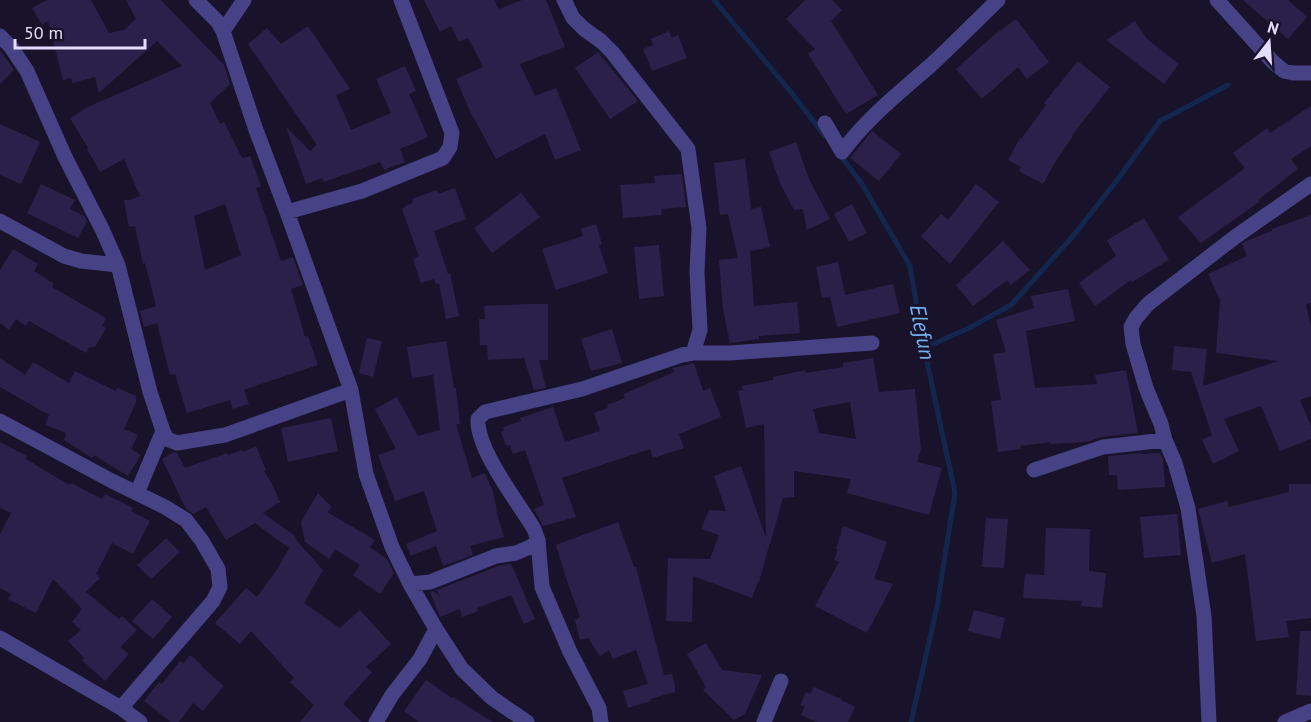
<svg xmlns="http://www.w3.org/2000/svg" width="1311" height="722" font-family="'PT Sans',sans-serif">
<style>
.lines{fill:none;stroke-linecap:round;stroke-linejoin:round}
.stream{stroke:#13274e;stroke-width:5}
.building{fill:#2b204a;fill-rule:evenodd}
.minor{stroke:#474185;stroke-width:15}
.labels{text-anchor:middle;stroke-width:6;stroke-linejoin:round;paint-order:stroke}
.water-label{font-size:22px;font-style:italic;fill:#74b3f5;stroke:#18132a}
</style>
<rect width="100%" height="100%" fill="#18132a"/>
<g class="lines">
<path class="stream" d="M714 0 790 91 825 136
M840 155 862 184 910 266 924 348 955 493 937 607 911 722
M924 348 969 328 1011 305 1073 236 1118 179 1160 121 1228 85"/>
</g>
<path class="building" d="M47 0H91L109 33 124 30 136 19 126 0H161L224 65 230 84 210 103 220 124 224 122 242 158 250 156 261 186 256 188 281 261 293 257 303 285 291 289 305 337 308 336 318 365 244 390 249 404 233 409 230 400 187 413 175 374 170 375 157 323 144 327 140 311 156 306 145 263 143 264 135 226 129 227 124 200H130L140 196 124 159 100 172 87 149 88 148 70 118 90 106 182 66 157 41 99 93 95 77 72 83 71 78 63 80 48 21 42 25 32 8ZM225 204 241 255 205 270 194 216Z
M424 0H494L499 9 522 0H546L565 47 520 64 535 96 556 88 581 150 555 160 545 134 496 159 470 111 456 79 483 67 468 38 459 42 451 26 440 32Z
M805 0H832L842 10 831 21 878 95 846 114 808 54 815 49 786 19Z
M1243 0H1288L1307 17 1288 39Z
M1016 19 1049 62 1027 79 1018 67 982 99 956 69 994 35Z
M1135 21 1147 39 1179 64 1164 84 1106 40Z
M308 26 350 89 336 95 351 130 391 113 376 79 405 66 416 91 409 94 428 137 400 149 405 162 384 170 380 162 324 182 322 178 306 184 286 127 310 151 317 145 248 44 267 28 281 44Z
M669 31 672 38 678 35 687 58 652 71 643 49 653 45 651 39Z
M0 50 14 70 0 84Z
M598 52 638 101 610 119 575 68Z
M1078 61 1110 87 1072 135 1073 136 1057 159 1043 184 1019 171 1021 167 1008 160 1020 138 1021 139 1046 105 1044 103Z
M1311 106V146L1291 159 1298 169 1258 200 1259 202 1201 243 1178 217 1245 168 1233 153 1267 128 1270 133Z
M0 124 40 142 21 184 0 175Z
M872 131 901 154 879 181 850 158Z
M796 142 809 179 830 219 807 230 803 209 794 210 780 183 769 152Z
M745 159 751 209 761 207 770 247 750 251 754 306 797 302 800 333 759 336V339L730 343 723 309 719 260 738 258 728 214 720 215 714 163Z
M682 174 686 207 661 209 662 215 623 218 620 185 655 183 654 176Z
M41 184 75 200 70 209 84 216 87 221 78 238 27 213Z
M976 184 999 202 950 264 921 236 941 214 948 220Z
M455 188 466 219 434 231 448 274 450 273 459 316 446 319 439 283 436 284 434 279 421 283 413 259 419 257 402 209 405 207V206L413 203 412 199 437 190 438 194Z
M521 193 540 217 492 253 474 228Z
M852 204 867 233 849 242 834 214Z
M1311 215V303L1306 305 1311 327V396L1300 400 1311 426V439L1280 451 1261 406 1224 419 1239 451 1213 464 1202 440 1212 435 1191 372 1172 370 1174 346 1207 349 1203 386 1278 361 1216 353 1220 300 1208 274 1247 256 1242 244 1246 241 1272 231V229Z
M1144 218 1169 260 1132 282 1131 280 1095 306 1079 283 1116 256 1107 240Z
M596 224 602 244 599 245 608 273 556 290 542 249 583 236 581 229Z
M1003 241 1030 270 1011 285 1007 280 973 306 956 285Z
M659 245 664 296 639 299 634 247Z
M13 249 38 264 34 271 54 284 52 287 106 318 102 326 106 328 95 347H89L86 353 29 321 26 326 16 319 9 330 0 323V270Z
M838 262 845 295 893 284 900 313 837 327 830 297 822 298 816 267Z
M1068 289 1075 321 1026 331 1035 388 1097 384 1095 375 1126 370 1138 433 1102 437 1086 442 1051 444V442L1020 446 1021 449 998 452 991 401 1001 400 993 354 1006 352 996 320 1034 308 1031 296Z
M529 304H548V360H539L546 388 534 390 524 358 488 360 487 345H480L479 319H485L484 306Z
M612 329 622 363 591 371 581 339Z
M367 338 382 341 373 377 359 373Z
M446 341 454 388H456L460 424H456L472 478 485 473 493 492 497 511H496L504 537 470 546 473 555 443 566 436 546 411 556 406 544 437 531 424 491 395 501 378 455 396 449 375 409 397 397 418 436 440 430 433 375 412 378 407 347Z
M0 358 25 375 33 362 69 383 75 371 116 391 117 388 136 396V402L124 429 138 435 131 449 141 455 128 476 94 455 92 458 64 440 66 433 45 425 49 415 0 387Z
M873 358 879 392 915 389 921 449 917 462 942 468 929 515 847 493 851 479 794 471V497L783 498 770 544H769V546L759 582H758L752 598 693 576 692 622 666 621 668 558 710 559 719 535 701 529 709 510 726 511 714 476 741 466 766 538 764 424 746 428 738 391 743 390 742 386 773 380V377L805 370 806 373 843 367V363ZM850 402 856 439 819 433 813 409Z
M694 363 703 391 710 388 721 417 679 434 684 448 653 458 650 449 562 478 576 517 543 526 534 509 544 505 525 450 513 454 510 445 506 446 501 432 504 431 503 427 521 421 520 418 553 407 565 442 600 431 594 413 608 408 607 405 625 398 624 394 674 372 673 368Z
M331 418 338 451 288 462 281 428Z
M0 442 27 456 26 459 69 485 71 483 102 499 105 494 133 508 131 511 150 521 133 554 112 543 96 574 100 578 86 592 119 619 122 616 137 630 120 647 129 654 105 681 82 660 84 658 68 641 81 630 72 622 82 609 53 579 36 613 8 599 11 594 0 588V534L11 513 0 508Z
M256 446 266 470 264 471 272 484 280 502 263 513 295 536 297 541 323 570 304 603 340 628 360 610 391 644 366 667 372 672 343 704 362 722H300L314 705 290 682 294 678 251 631 240 644 215 623 246 588 257 597 278 568 289 548 255 523 226 540 206 507 193 514 186 509 162 459 174 452 177 453 185 468 227 453 228 455 242 450 243 452Z
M1141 453V454L1160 453 1163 460 1165 487 1118 490 1117 475H1109L1108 456Z
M1289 484H1311V618L1286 621 1289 637 1256 641 1245 554 1212 563 1198 509 1227 501 1229 507 1289 492Z
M318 493 332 507 327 512 375 540 370 547 387 559 394 573 380 594 353 575 360 565 335 549 329 559 305 542 301 522Z
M1177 514 1181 555 1144 558 1140 517Z
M986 518 1008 519 1004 568 982 567Z
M618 522 634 567H636L664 675 672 674 675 686V692L650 699 651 701 628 708 623 691 648 684 636 650 613 659 609 650 600 656 588 638 580 640 575 620 580 617 567 581 556 545Z
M843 526 887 542 874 579 893 584 867 633 815 606 839 562 834 560 838 549H836Z
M1046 528 1090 529 1089 571 1106 573 1102 608 1081 606 1082 601 1023 598 1025 574 1044 575Z
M166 538 180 552 151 579 137 565Z
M511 564 535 619 524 624 511 595 477 608 478 611 462 617 460 609 440 617 430 592 433 591 440 596 437 590 501 565Z
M152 599 172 617 153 639 132 621Z
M974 610 1005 618 1000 639 968 631Z
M1300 631H1311V696L1296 695Z
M706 643 722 670 762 675 745 714 734 720 703 690 706 687 687 654Z
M190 655 202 665 201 666 224 686 203 711 193 703 179 722H171L144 701 159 682 162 684 180 661 183 664Z
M426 680 452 698 453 697 493 722H419L404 711Z
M814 687 841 699V700L855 707 848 722H817L801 715 805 707 800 705 806 692 810 694Z"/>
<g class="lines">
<path class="minor" d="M196 0 218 22 223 31 256 130 287 212 351 390 366 474 392 547 410 584 436 629 462 669 492 698 527 722
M564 0 573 18 584 29 601 41 612 52 688 149 699 228 697 272 700 330 693 353
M1217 0 1273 62 1284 71 1293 73H1311
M223 31 244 0
M0 36 11 47 27 71 65 157 102 229 118 265 150 392 163 431 167 439 177 443 225 435 351 390
M825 123 842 152C867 118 900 92 931 65 954 44 976 21 998 0
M287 212 362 191 443 158 450 147 452 133 401 0
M0 221 64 256 81 261 118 265
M0 421 112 481 165 507 186 520 202 541 218 569 220 587 213 601 121 708
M1034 470 1103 447 1165 440
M137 493 163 431
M410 584 430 582 496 556 516 553 532 546 538 540
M0 638 121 708 140 722
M376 722 392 695 420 659 436 629
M601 722 599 708 570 652 542 587 538 540 534 529C518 502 476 449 478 419L485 412 582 389 682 355 693 353H730L872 343
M764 722 781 681
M1209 722 1204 616 1188 508 1175 463 1165 440 1161 424 1146 388 1133 344 1131 327 1136 318 1148 304 1235 237 1311 184
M1285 722 1311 711"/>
</g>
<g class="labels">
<g class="water-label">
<text transform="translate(923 332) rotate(79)" y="8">Elefun</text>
</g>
</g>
<g transform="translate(1269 42) rotate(17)" stroke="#18132a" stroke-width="4.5" paint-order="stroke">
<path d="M0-4.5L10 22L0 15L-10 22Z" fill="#e3defd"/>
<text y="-9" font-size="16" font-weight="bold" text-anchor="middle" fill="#e3defd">N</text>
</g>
<path d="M15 39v9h130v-9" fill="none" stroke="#e3defd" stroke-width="3"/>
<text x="24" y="39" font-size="18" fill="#e3defd" stroke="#18132a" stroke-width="4.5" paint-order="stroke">50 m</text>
</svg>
